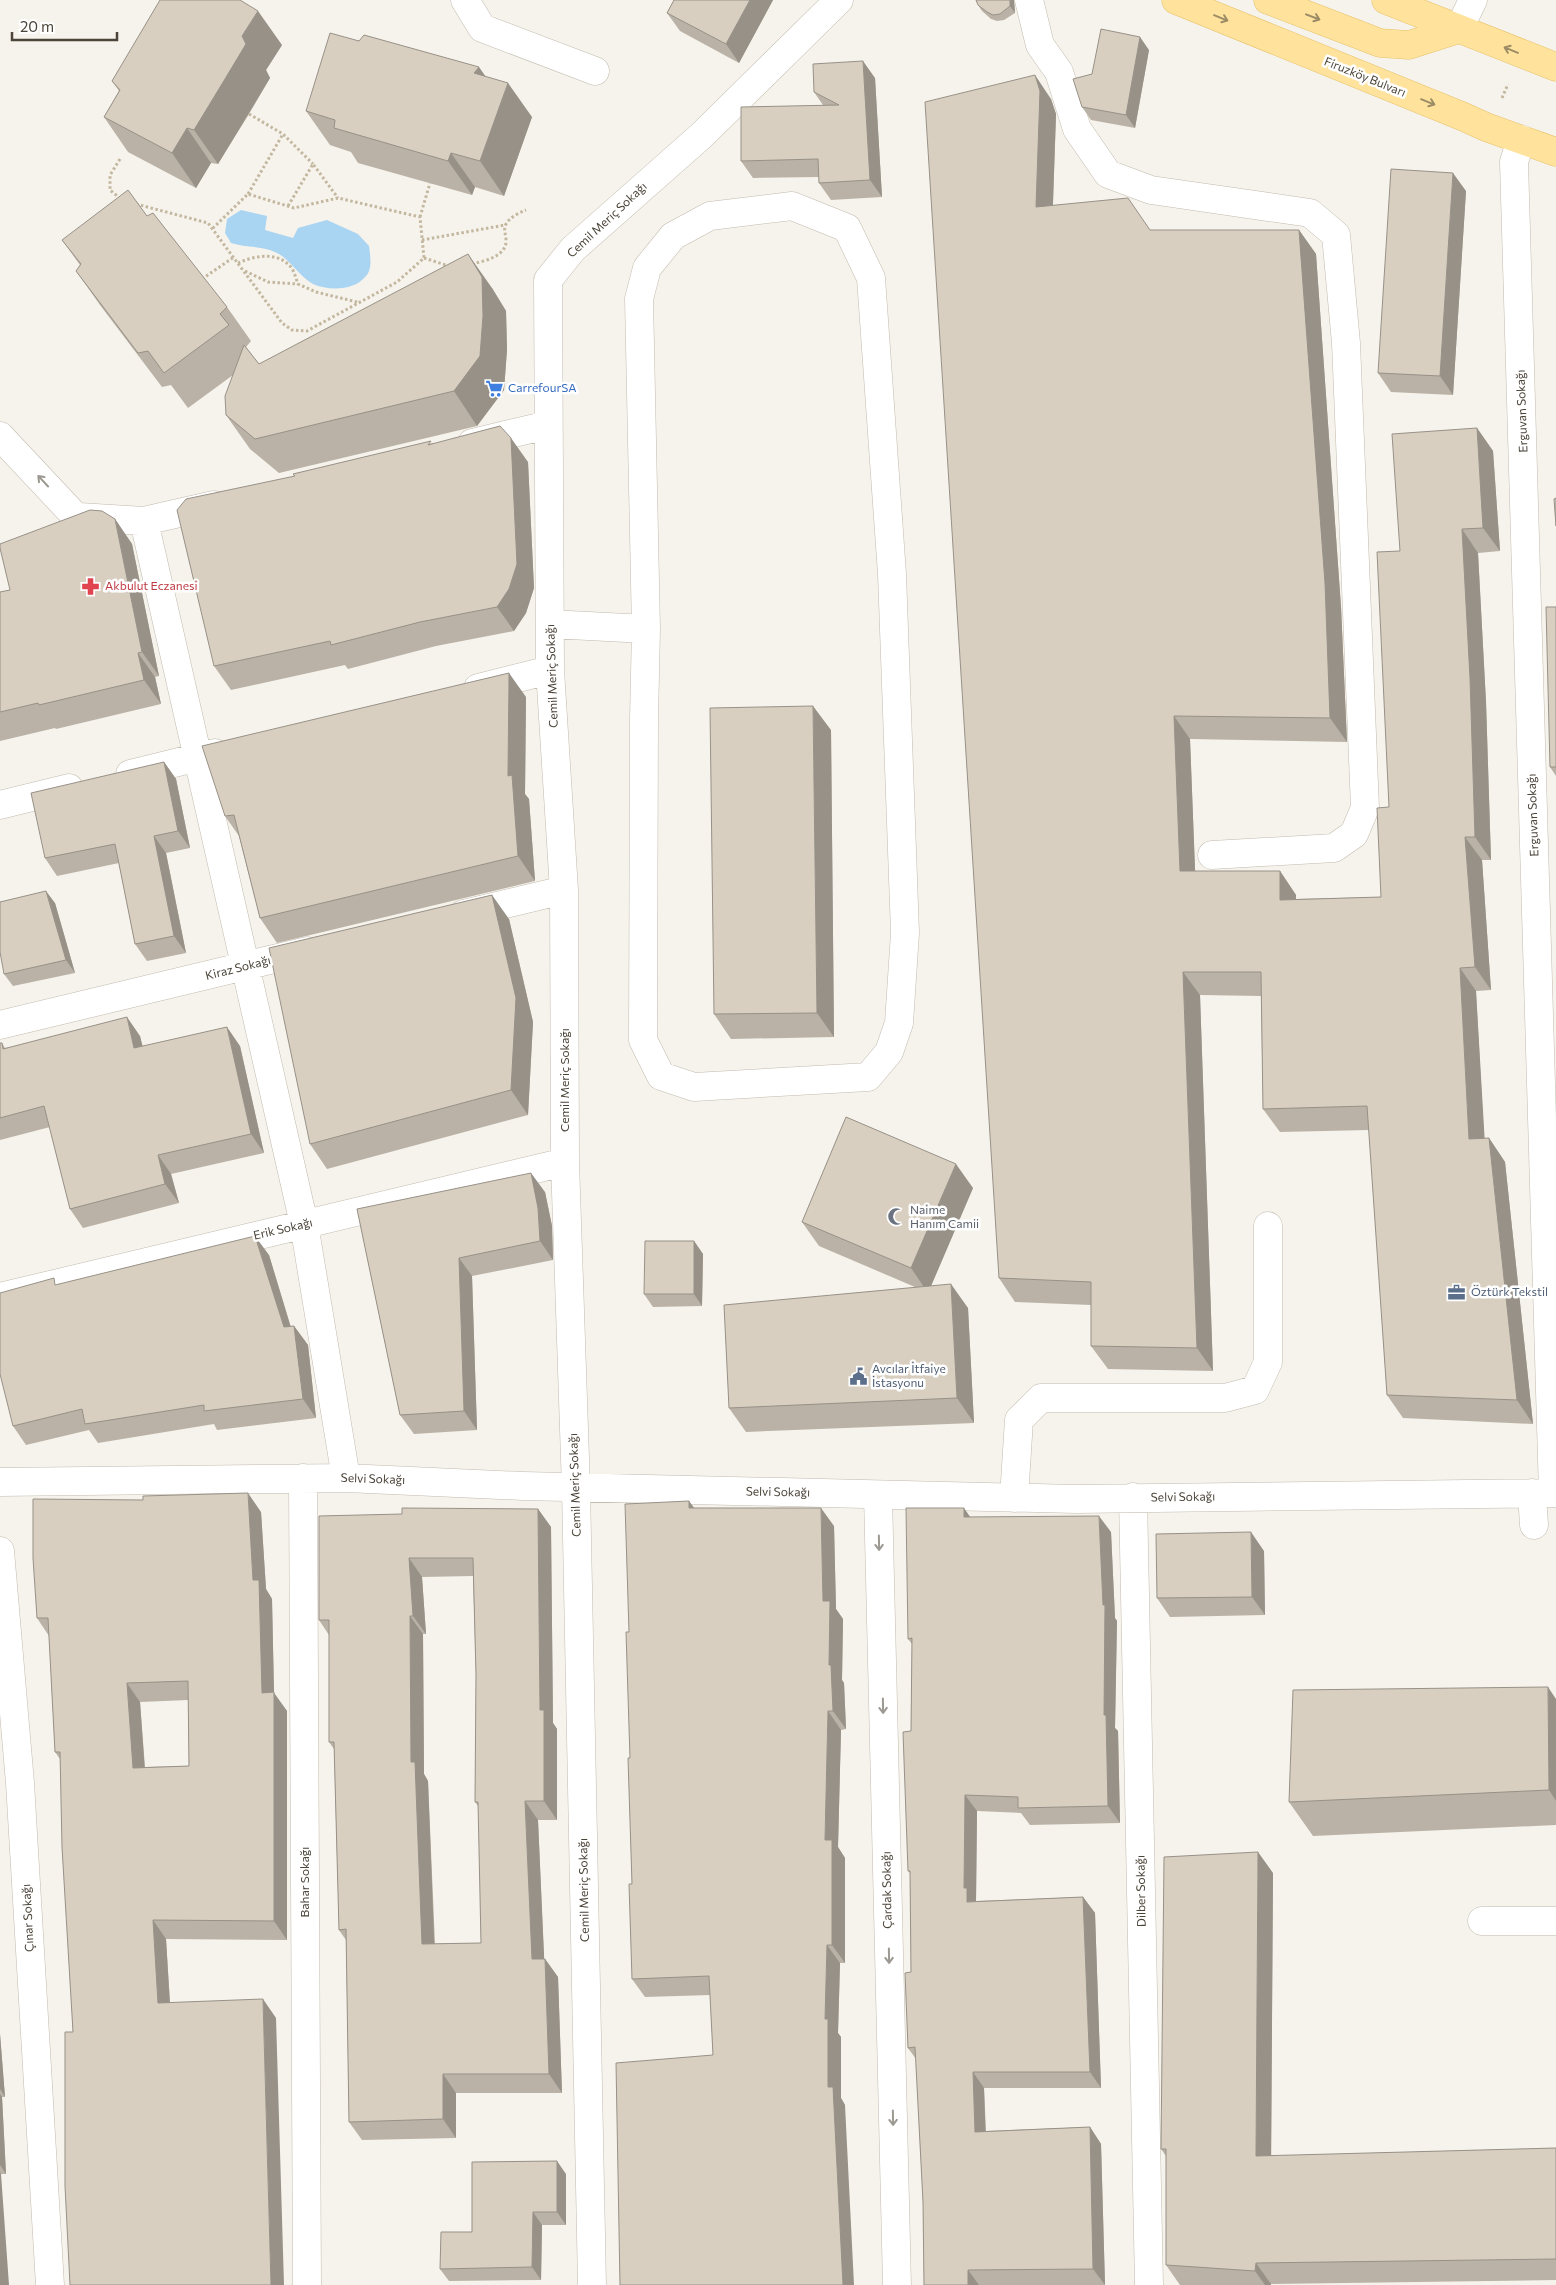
<svg xmlns="http://www.w3.org/2000/svg" width="1556" height="2285" font-family="Commissioner,sans-serif">
<style>
.water{fill:#a9d4f2}
.lines{fill:none;stroke-linecap:round;stroke-linejoin:round}
.minor-casing{stroke:#c2bbae;stroke-width:29}
.major-casing{stroke:#e6c16a;stroke-width:29}
.path{stroke:#c4b79f;stroke-width:3;stroke-dasharray:2.5 2.5;stroke-linecap:butt}
.minor{stroke:#fff;stroke-width:28}
.major{stroke:#ffe39c;stroke-width:28}
.wall{fill:#bab2a6;fill-rule:evenodd}
.shaded-wall{fill:#979187}
.building{fill:#d8cfc1;stroke:#979187;fill-rule:evenodd}
.oneway{stroke:#9c8c66}
.oneway2{stroke:#9c9892}
.labels{text-anchor:middle;stroke-width:5;stroke-linejoin:round;paint-order:stroke}
.street-label{font-size:12px;fill:#4b4439;stroke:#fff}
.shop-label{font-size:12px;fill:#366cbe;stroke:#fff;text-anchor:start}
.health-label{font-size:12px;fill:#be3a42;stroke:#fff;text-anchor:start}
.worship-label{font-size:12px;fill:#5b616d;stroke:#fff;text-anchor:start}
.service-label{font-size:12px;fill:#4e5e75;stroke:#fff;text-anchor:start}
</style>
<rect width="100%" height="100%" fill="#f6f3ec"/>
<path class="water" d="M241 210 267 216 265 230 293 238 298 228 327 220 358 234 369 246C370 255 373 268 366 276 354 291 329 291 313 284 300 277 291 261 279 254 264 245 246 248 231 243L225 233 227 219Z"/>
<g class="lines">
<defs>
<path id="minor" d="M465 0 482 28 595 71
M1029 0 1040 45 1059 72 1077 129 1108 174 1151 190 1310 213 1336 235 1346 343 1365 808 1354 834 1334 848 1212 855
M1459 29 1473 0
M1521 139 1514 162 1553 1493
M792 206 847 228 871 278 892 574 905 933 899 1023 889 1052 868 1077 694 1087 661 1076 643 1040 644 719 646 629 639 299 647 268 673 236 710 216Z
M0 436 76 517
M472 443 548 425
M79 517 144 521 214 505
M144 521 304 1224 346 1478
M550 624 646 629
M478 688 550 670
M130 774 215 753
M0 805 69 788
M463 914 564 890
M0 1025 307 951
M0 1297 565 1162
M303 1478 307 2285
M0 1482 346 1478 523 1486 1076 1499 1556 1493
M1532 1493 1534 1525
M878 1495 897 2285
M1133 1497 1149 2285
M1014 1498 1019 1420 1041 1398H1225L1255 1390 1268 1362V1226
M0 1551 20 1783 50 2285
M1482 1921H1556
M592 2285 576 1488 565 1162 564 890 550 670 548 280 573 249 702 135 839 0"/>
<path id="major" d="M1176 0 1464 117 1486 127 1556 152
M1268 0 1380 43 1409 45 1459 29
M1386 0 1556 67"/>
</defs>
<use href="#minor" class="minor-casing"/>
<use href="#major" class="major-casing"/>
<path class="path" d="M1502 98 1508 84
M249 114 283 134
M120 159 110 175V190L121 199
M248 194 283 134 313 164
M136 204 208 223 282 323 292 330 307 331 397 282 424 258 420 217 338 198 294 208 248 194 213 228
M288 206 313 164 338 198
M420 217 430 183
M422 240 505 225
M424 258 449 266
M238 263C254 256 276 251 290 266 294 270 296 279 298 284L316 292 357 302
M472 264C485 261 507 256 506 240 506 234 503 230 506 224 510 217 519 213 526 210
M245 271 268 282 298 284
M202 279 234 257"/>
<use href="#minor" class="minor"/>
<use href="#major" class="major"/>
</g>
<path class="wall" d="M674 0H773L739 63 680 31 667 13Z
M976 0H1014L1015 13 1004 20 997 21 991 19 982 11 978 5Z
M282 45 266 70 270 78 249 114 218 164 211 163 196 188 128 152 104 117 119 91 112 81Z
M1149 50 1135 128 1091 120 1082 107 1092 74Z
M485 76 532 117 504 196 475 187 472 195 358 163 351 152 330 145 306 111Z
M875 78 882 197 831 200 819 183V177L753 178 741 161 823 105 814 92Z
M1051 99 1056 114 1053 205 1150 230H1299L1316 254 1341 607 1347 742 1190 739 1195 871H1280L1296 895V899L1381 897 1389 807 1400 551 1477 428 1493 451 1500 551 1478 553 1486 702 1491 860H1482L1491 990 1476 991 1484 1139 1489 1138 1505 1162 1533 1424 1403 1418 1387 1395 1369 1130 1280 1132 1263 1109 1261 996 1200 995 1213 1371 1108 1369 1091 1346V1305L1015 1302 999 1278Z
M1466 191 1453 395 1391 392 1378 373Z
M147 216 227 307 251 341 246 347 259 364 492 288 506 311 507 350 504 390 477 426 279 473 250 449 226 415 233 375 188 408 171 385 162 387 100 305 76 271 80 265 62 240Z
M433 443 528 462 534 588 526 613 514 631 436 646 348 669 345 665 231 690 214 666 294 476 293 474Z
M115 519 132 544 159 676 155 677 161 704 56 729 55 728 0 741V592L10 590Z
M1556 607V776L1550 767Z
M526 697 525 794 529 799 535 881 277 943 260 918 239 836 225 816Z
M831 730 834 1037 731 1039 714 1014Z
M164 762 176 779 190 848 166 853 186 953 147 961 135 944 119 863 57 876 45 858Z
M55 903 75 973 13 986 4 974Z
M509 919 533 1022 528 1115 327 1169 310 1144Z
M140 1036 142 1047 240 1046 264 1153 171 1174 179 1203 83 1228 70 1209 50 1127 0 1140V1043H2L5 1048Z
M973 1188 931 1286 968 1308 974 1423 746 1432 729 1408 915 1287 819 1246 802 1222Z
M545 1192 552 1226 553 1260 472 1276 477 1430 414 1434 400 1415 357 1209Z
M694 1241 703 1254 702 1306 653 1307 644 1294Z
M269 1255 291 1327 294 1326 308 1345 316 1418 217 1430 214 1424 98 1443 89 1430 26 1445 13 1426 58 1284Z
M689 1501 694 1508 834 1526 836 1609 843 1619 842 1680 844 1683 846 1729 841 1730 838 1847 845 1858V1963H840L838 2033 841 2037V2098L845 2105 713 2055 710 1995 645 1997 632 1979V1884L630 1758Z
M538 1509 551 1527 553 1723 557 1729V1820H538L544 1959H545L558 1977 562 2093H456V2138L362 2140 349 2122 346 1940 339 1930 334 1749 329 1742V1635L319 1620 402 1514ZM473 1576 476 1675 475 1802 479 1807 481 1943 435 1944 428 1781 424 1774 423 1634H426L422 1577Z
M261 1512 266 1589 272 1599 274 1693 287 1711V1940L166 1939 170 2002 276 2018 73 2032 60 1759 55 1752 49 1636 37 1618ZM188 1700 189 1766 145 1767 140 1702Z
M970 1517 1111 1532 1115 1618 1117 1621 1115 1728 1118 1731 1120 1823 1030 1825 1021 1813 977 1811 976 1901 1083 1897 1095 1913 1101 2088H984L986 2131 1090 2127 1101 2144 1105 2285H924L923 2202 916 2059 908 2048 911 1972 910 1873 908 1871 911 1731 912 1644 908 1639Z
M1264 1551 1265 1615 1170 1617 1157 1598Z
M1556 1699V1825L1313 1836 1289 1802Z
M1273 1873 1271 2156 1556 2148V2280L1271 2284V2285H1180L1166 2265V2156L1161 2149Z
M0 2034 5 2097H2L6 2174H1L0 2285Z
M566 2174V2225H542L541 2280 449 2281 440 2269 472 2232Z"/>
<path class="shaded-wall" d="M750 0H773L739 63 726 44Z
M1010 0H1014L1015 13 1010 6Z
M258 11 282 45 266 70 270 78 218 164 194 130 242 36Z
M1140 37 1149 50 1135 128 1126 115Z
M863 61 875 78 882 197 870 180Z
M479 67 502 100 508 83 532 117 504 196 480 161 474 73Z
M1035 75 1051 99 1056 114 1052 230 1036 207Z
M187 128 211 163 196 188 172 153Z
M451 153 475 187 472 195 448 161Z
M1453 173 1466 191 1453 395 1440 376Z
M1299 230 1316 254 1341 607 1347 742 1330 718Z
M468 254 492 288 506 311 507 350 504 390 477 426 454 391Z
M1477 428 1493 451 1500 551 1483 528Z
M511 438 528 462 534 588 526 613 514 631 497 607Z
M115 519 132 544 159 676 142 652Z
M1462 529 1478 553 1486 702 1491 860 1475 837Z
M138 653 155 677 161 704 144 680Z
M509 673 526 697 525 794 529 799 535 881 518 856 508 776Z
M813 706 831 730 834 1037 817 1013Z
M1174 716 1190 739 1196 894 1180 871Z
M164 762 176 779 190 848 178 831Z
M154 836 166 853 186 953 174 936Z
M1465 837 1482 860 1491 990 1475 967Z
M1280 871 1296 895V923L1280 900Z
M46 891 55 903 75 973 66 960Z
M492 895 509 919 533 1022 528 1115 511 1090Z
M1460 968 1476 991 1486 1162 1469 1139Z
M1183 972 1200 995 1213 1371 1197 1348Z
M127 1017 140 1036 148 1067 134 1048Z
M227 1027 240 1046 264 1153 251 1134Z
M1489 1138 1505 1162 1533 1424 1517 1400Z
M158 1155 171 1174 179 1203 165 1184Z
M956 1164 973 1188 928 1293 911 1268Z
M531 1173 545 1192 552 1226 553 1260 540 1241Z
M255 1236 269 1255 296 1345 294 1326 308 1345 316 1418 303 1399 284 1327Z
M694 1241 703 1254 702 1306 694 1294Z
M459 1258 472 1276 477 1430 464 1411Z
M951 1284 968 1308 974 1423 957 1398Z
M248 1493 261 1512 266 1589 272 1599 274 1693 287 1711V1940L274 1921 253 1580Z
M689 1501 702 1519 689 1508Z
M821 1508 834 1526 836 1609 843 1619 842 1680 844 1683 846 1729 833 1711 823 1601Z
M964 1508 975 1524 964 1517Z
M538 1509 551 1527 553 1723 557 1729V1820L544 1801 540 1710Z
M1099 1516 1111 1532 1115 1618 1117 1621 1115 1728 1118 1731 1120 1823 1108 1806 1104 1715 1103 1605Z
M1251 1532 1264 1551 1265 1615 1252 1597Z
M409 1558 422 1577 426 1634 413 1616Z
M410 1616 423 1634 424 1774 428 1781 435 1963 422 1944 411 1762Z
M127 1683 140 1702 146 1787 133 1768Z
M1548 1687 1556 1699V1801L1549 1790Z
M828 1711 841 1730 838 1847 845 1858V1963L832 1945 825 1840Z
M965 1795 977 1811 976 1901 967 1902 964 1888Z
M525 1801 538 1820 545 1977 532 1959Z
M1258 1852 1273 1873 1271 2178 1256 2156Z
M1083 1897 1095 1913 1101 2088 1090 2072Z
M153 1920 166 1939 171 2022 158 2003Z
M827 1945 840 1963 838 2033 841 2037V2098L845 2105 854 2285H843L828 2087 825 2019Z
M545 1959 558 1977 562 2093 549 2074Z
M263 1999 276 2018 284 2285H271Z
M0 2034 5 2097 0 2089Z
M973 2072 984 2088 986 2148 975 2132Z
M443 2074 456 2093V2138L443 2119Z
M0 2094 2 2097 6 2174 0 2165Z
M1090 2127 1101 2144 1105 2285 1093 2269Z
M557 2161 566 2174V2225L557 2212Z
M0 2172 1 2174 9 2285H0Z
M533 2212 542 2225 541 2280 532 2267Z
M1256 2263 1271 2284V2285H1265L1255 2271Z
M968 2270 979 2285H968Z"/>
<path class="building" d="M160 0H240L258 11 242 36 246 44 225 79 194 130 187 128 172 153 104 117 120 90 112 81Z
M674 0H750L726 44 667 13Z
M976 0H1010V6L1000 14 993 15 987 12 978 5Z
M1101 29 1140 37 1126 115 1082 107 1073 79 1092 74Z
M330 33 359 41 364 35 479 67 474 73 508 83 480 161 451 153 448 161 334 128 335 120 306 111Z
M863 61 870 180 819 183 818 159 741 161V107L839 105 814 92 813 64Z
M1035 75 1040 91 1036 207 1128 198 1150 230H1299L1325 583 1330 718 1174 716 1180 871H1280V900L1381 897 1377 808 1389 807 1377 552 1400 551 1392 434 1477 428 1483 528 1462 529 1470 678 1475 837H1465L1475 967 1460 968 1469 1139 1489 1138 1517 1400 1387 1395 1367 1106 1263 1109 1261 972H1183L1197 1348 1091 1346V1282L999 1278 925 102Z
M1391 169 1453 173 1440 376 1378 373Z
M128 190 147 216 153 213 227 307 220 314 229 325 164 373 148 351 138 353 76 271 81 264 62 240Z
M468 254 482 277 483 316 480 356 454 391 255 439 226 415 225 396 244 345 259 364Z
M500 426 511 438 517 564 509 589 497 607 420 622 331 645 330 641 214 666 177 510 186 499 295 476 293 474 431 441 428 445Z
M1556 498V526L1554 499Z
M90 510 102 511 115 519 142 652 138 653 144 680 39 705 38 703 0 712V592L10 590 0 548V544Z
M1546 607H1556V767H1550Z
M509 673 508 776 512 775 518 856 260 918 234 815 225 816 202 746Z
M813 706 817 1013 714 1014 710 708Z
M164 762 178 831 154 836 174 936 135 944 115 844 45 858 31 793Z
M46 891 66 960 4 974 0 952V902Z
M492 895 516 998 511 1090 310 1144 269 948Z
M127 1017 134 1048 227 1027 251 1134 158 1155 165 1184 70 1209 44 1106 0 1118V1043H2L3 1049Z
M846 1117 956 1164 911 1268 802 1222Z
M531 1173 538 1208 540 1241 459 1258 464 1411 400 1415 357 1209Z
M255 1236 284 1327 294 1326 303 1399 204 1411V1405L85 1424 82 1409 13 1426 0 1374V1293L54 1278 55 1285Z
M645 1241H694V1294H644Z
M951 1284 957 1398 729 1408 724 1305Z
M248 1493 253 1580H259L262 1693 274 1692V1921L153 1920 158 2003 263 1999 271 2285H70L65 2186V2032H73L62 1847 60 1752H55L48 1618H37L33 1558V1499L143 1500V1496ZM188 1681 189 1766 133 1768 127 1683Z
M689 1501V1508H821L823 1601H830L829 1665H831L833 1711H828L825 1840H832V1945H827L825 2019H828V2087H833L843 2285H620L616 2063 713 2055 709 1976 632 1979 629 1884H632L628 1758H630L626 1632H629L625 1504Z
M402 1508 538 1509 540 1710H544V1801H525L532 1959H545L549 2074H443V2119L349 2122 346 1929 339 1930 334 1742H329V1620H319V1516L402 1514ZM409 1558H473L476 1675 475 1802H478L481 1943 422 1944 415 1762H411L410 1616H413Z
M906 1508H964V1517L1099 1516 1103 1605H1105L1104 1715H1106L1108 1806 1018 1808V1797L965 1795 964 1888H967V1902L1083 1897 1090 2072H973L975 2132 1090 2127 1093 2269 968 2270V2285H924L923 2202 915 2047 908 2048 905 1973 911 1972 910 1871H908L903 1732 911 1731 912 1638 908 1639Z
M1251 1532 1252 1597 1157 1598 1156 1534Z
M1548 1687 1549 1790 1289 1802 1293 1690Z
M1258 1852 1256 2156 1556 2148V2259L1256 2263 1255 2271 1166 2265V2149H1161L1164 1857Z
M557 2161V2212H533L532 2267 440 2269 441 2232H472V2162Z"/>
<defs><path id="oneway-shaft" d="M-6 0H5M1.5-3L5.5 0L1.5 3" fill="none" stroke-width="1.6" stroke-linecap="round" stroke-linejoin="round" transform="scale(1.25)"/></defs>
<g class="oneway">
<use href="#oneway-shaft" transform="translate(1313 17) rotate(21)"/>
<use href="#oneway-shaft" transform="translate(1221 18) rotate(22)"/>
<use href="#oneway-shaft" transform="translate(1511 50) rotate(-158)"/>
<use href="#oneway-shaft" transform="translate(1428 102) rotate(22)"/>
</g>
<g class="oneway2">
<use href="#oneway-shaft" transform="translate(43 481) rotate(-133)"/>
<use href="#oneway-shaft" transform="translate(879 1543) rotate(89)"/>
<use href="#oneway-shaft" transform="translate(883 1706) rotate(89)"/>
<use href="#oneway-shaft" transform="translate(889 1956) rotate(89)"/>
<use href="#oneway-shaft" transform="translate(893 2118) rotate(89)"/>
</g>
<defs>
<symbol id="supermarket-bare" viewBox="-9 -9 18 18"><path d="M-6-5.5h2.5l.6 2H6L4.5 2H-2.5L-4.4-4H-6ZM-1.5 3.2a1.3 1.3 0 1 0 .1 0ZM3 3.2a1.3 1.3 0 1 0 .1 0Z" fill="#3f7fe0" stroke="#fff" stroke-width="2.5" paint-order="stroke"/></symbol>
<symbol id="pharmacy-bare" viewBox="-9 -9 18 18"><path d="M-2-6h4v4h4v4h-4v4h-4v-4h-4v-4h4Z" fill="#e0444e" stroke="#fff" stroke-width="2.5" paint-order="stroke"/></symbol>
<symbol id="mosque-bare" viewBox="-9 -9 18 18"><path d="M3.5-4.9A6 6 0 1 0 3.5 4.9A5 5 0 1 1 3.5-4.9Z" fill="#6b7280" stroke="#fff" stroke-width="2.5" paint-order="stroke"/></symbol>
<symbol id="office-bare" viewBox="-9 -9 18 18"><path d="M-6-3h4V-5.5h4V-3h4V5H-6ZM-1-4.5V-3h2v-1.5ZM-6 0V1H6V0Z" fill="#5c6f8a" stroke="#fff" stroke-width="2.5" paint-order="stroke"/></symbol>
<symbol id="civic-bare" viewBox="-9 -9 18 18"><path d="M-.6-6.5H3V-4.5H.6V-3L4-1V1h2V6H-6V1h2V-1L-.6-3ZM-1.2 2.5V6h2.4V2.5Z" fill="#5c6f8a" stroke="#fff" stroke-width="2.5" paint-order="stroke"/></symbol>
</defs>
<g fill-rule="evenodd">
<use href="#supermarket-bare" x="482" y="376" width="25" height="25"/>
<use href="#pharmacy-bare" x="78" y="574" width="25" height="25"/>
<use href="#mosque-bare" x="884" y="1204" width="25" height="25"/>
<use href="#office-bare" x="1444" y="1280" width="25" height="25"/>
<use href="#civic-bare" x="846" y="1364" width="25" height="25"/>
</g>
<g class="labels">
<g class="street-label">
<text transform="translate(1365 77) rotate(22)" y="4">Firuzköy Bulvarı</text>
<text transform="translate(607 220) rotate(-43)" y="4">Cemil Meriç Sokağı</text>
<text transform="translate(1522 411) rotate(-92)" y="4">Erguvan Sokağı</text>
<text transform="translate(552 676) rotate(-92)" y="4">Cemil Meriç Sokağı</text>
<text transform="translate(1533 815) rotate(-92)" y="4">Erguvan Sokağı</text>
<text transform="translate(238 968) rotate(-14)" y="4">Kiraz Sokağı</text>
<text transform="translate(565 1080) rotate(-90)" y="4">Cemil Meriç Sokağı</text>
<text transform="translate(283 1229) rotate(-13)" y="4">Erik Sokağı</text>
<text transform="translate(373 1479) rotate(2)" y="4">Selvi Sokağı</text>
<text transform="translate(575 1485) rotate(-92)" y="4">Cemil Meriç Sokağı</text>
<text transform="translate(778 1492) rotate(1)" y="4">Selvi Sokağı</text>
<text transform="translate(1183 1497) rotate(-1)" y="4">Selvi Sokağı</text>
<text transform="translate(305 1882) rotate(-90)" y="4">Bahar Sokağı</text>
<text transform="translate(584 1890) rotate(-91)" y="4">Cemil Meriç Sokağı</text>
<text transform="translate(887 1890) rotate(-91)" y="4">Çardak Sokağı</text>
<text transform="translate(1141 1891) rotate(-91)" y="4">Dilber Sokağı</text>
<text transform="translate(28 1918) rotate(-93)" y="4">Çınar Sokağı</text>
</g>
<g class="shop-label">
<text x="508" y="392">CarrefourSA</text>
</g>
<g class="health-label">
<text x="105" y="590">Akbulut Eczanesi</text>
</g>
<g class="worship-label">
<text x="910" y="1214">Naime<tspan x="910" dy="14">Hanım Camii</tspan></text>
</g>
<g class="service-label">
<text x="1471" y="1296">Öztürk Tekstil</text>
<text x="872" y="1373">Avcılar İtfaiye<tspan x="872" dy="14">İstasyonu</tspan></text>
</g>
</g>
<path d="M12 32v8h105v-8" fill="none" stroke="#4b4439" stroke-width="2.5"/>
<text x="20" y="32" font-size="15" fill="#4b4439" stroke="#ffffff" stroke-width="4" paint-order="stroke">20 m</text>
</svg>
